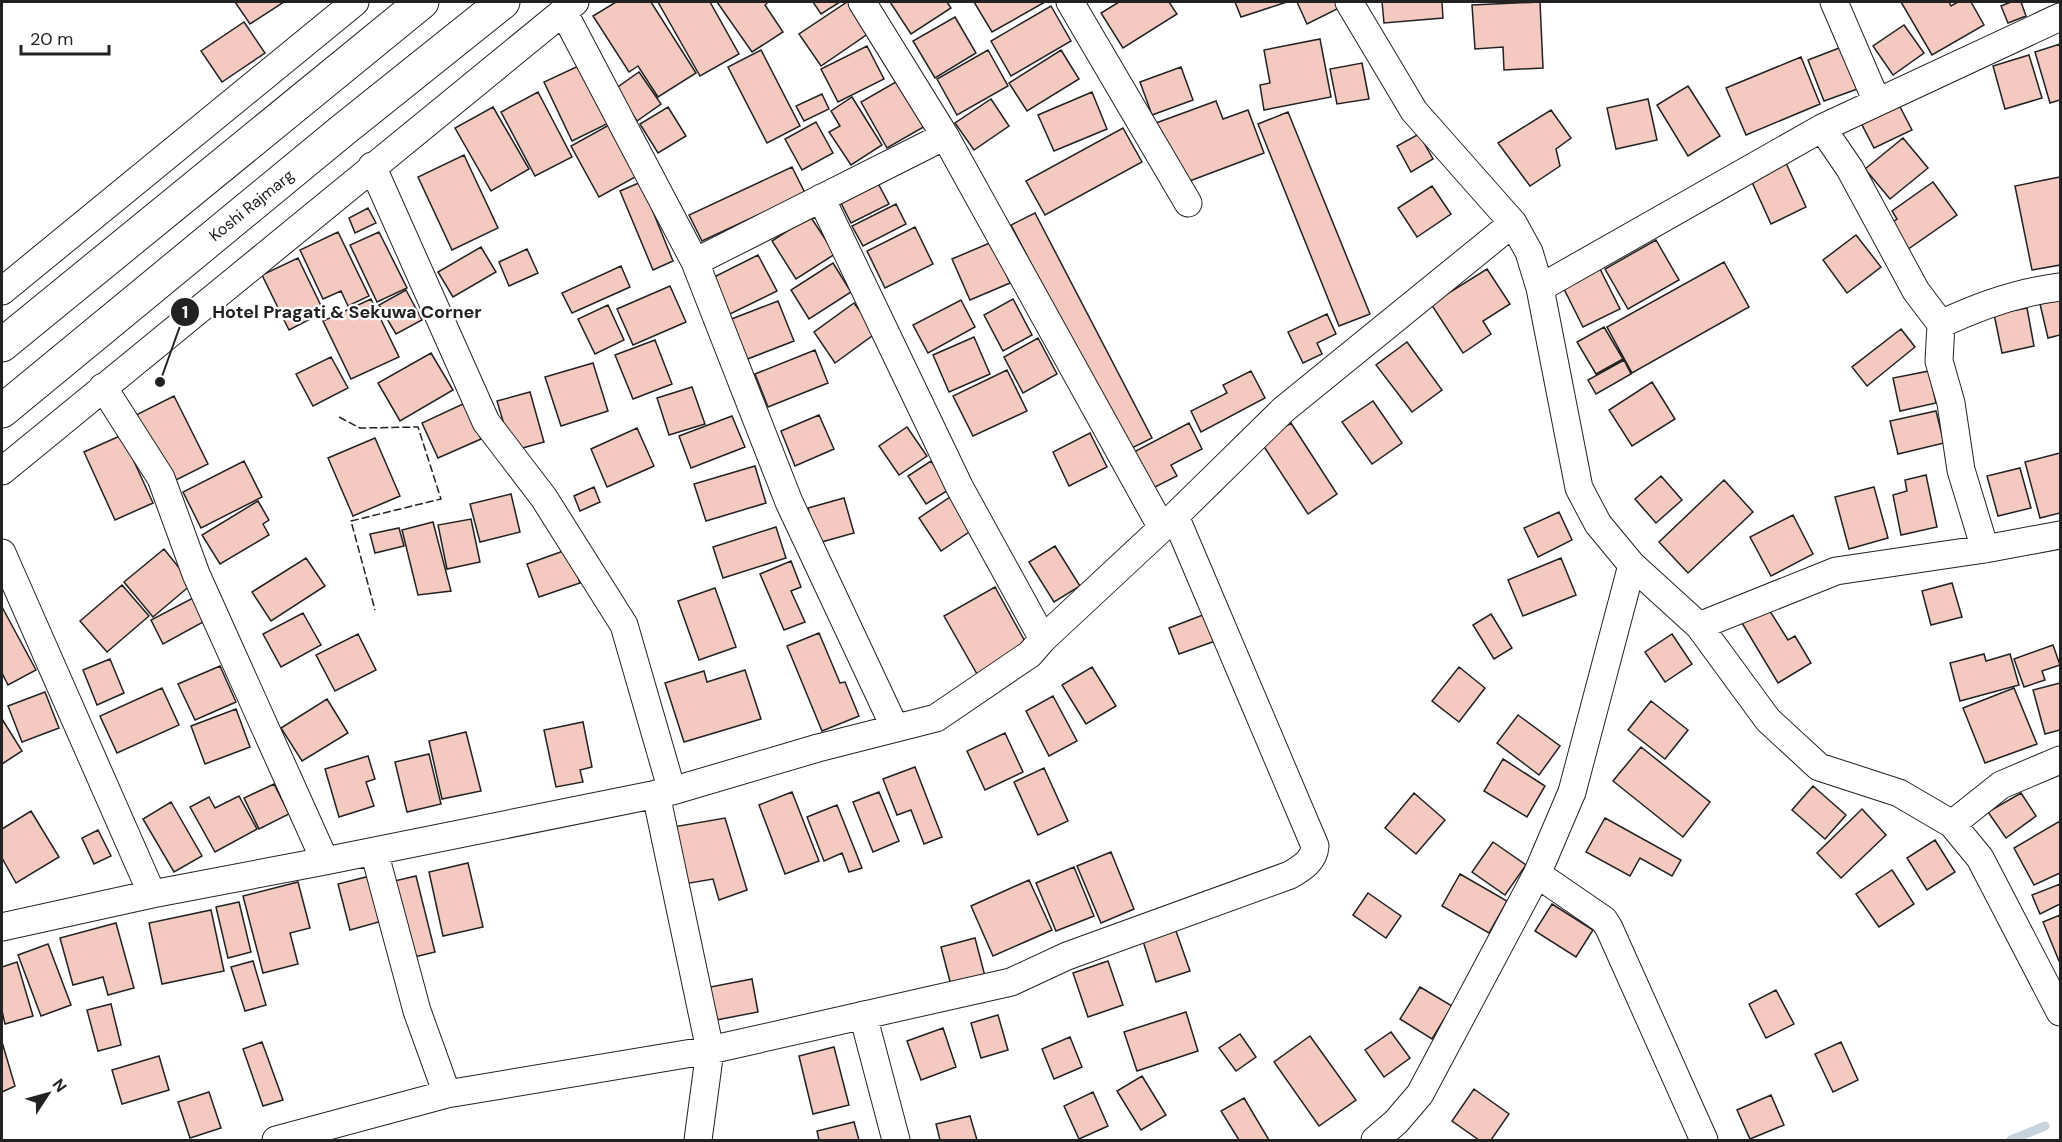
<svg xmlns="http://www.w3.org/2000/svg" width="2062" height="1142" font-family="'DM Sans',sans-serif">
<style>
.lines{fill:none;stroke-linecap:round;stroke-linejoin:round}
.stream{stroke:#c7d3dd;stroke-width:9}
.building{fill:#f3c9c0;stroke:#222;stroke-width:1.5}
.minor-casing{stroke:#222;stroke-width:29}
.primary-casing{stroke:#222;stroke-width:35}
.minor{stroke:#fff;stroke-width:27}
.primary{stroke:#fff;stroke-width:33}
.fence{stroke:#222;stroke-width:1.5;stroke-dasharray:8 3;stroke-linecap:butt}
.labels{text-anchor:middle;stroke-width:4.5;stroke-linejoin:round;paint-order:stroke}
.street-label{font-size:16px;fill:#222;stroke:#fff}
.leader{fill:none;stroke:#222;stroke-width:2}
.callout-dot{fill:#222;stroke:#fff;stroke-width:2}
.mark-label{font-size:18px;text-anchor:middle;font-weight:bold;fill:#fff}
.callout-label{font-size:18px;text-anchor:middle;font-weight:bold;fill:#222;stroke:#fff;stroke-width:4.5;stroke-linejoin:round;paint-order:stroke}
</style>
<rect width="100%" height="100%" fill="#fff"/>
<g class="lines">
<path class="stream" d="M2011 1140 2045 1126"/>
</g>
<path class="building" d="M235 2H284L250 24Z
M616 2H651L696 73 658 97 638 66 629 72 593 16Z
M658 2H710L739 54 700 76Z
M717 2H766L767 3 765 5 783 32 752 52Z
M813 2H840L821 14Z
M847 2H852L872 31 821 66 799 34Z
M890 2H947L951 8 911 34Z
M974 2H1045L992 32Z
M1119 2H1169L1177 14 1123 48 1101 13Z
M1235 2H1287L1241 17Z
M1297 2H1340L1343 6 1307 24Z
M1382 2H1442L1443 18 1384 23Z
M1540 2 1543 68 1504 70 1503 47 1475 49 1472 5Z
M1901 2H1949L1951 6 1958 2H1971L1984 25 1932 55Z
M2011 2H2021L2026 16 2008 23 2001 6Z
M1051 6 1071 41 1011 76 991 41Z
M955 17 976 53 935 78 913 41Z
M244 22 265 53 222 82 201 51Z
M1904 25 1924 53 1893 75 1873 46Z
M1320 39 1331 97 1264 110 1260 85 1270 83 1264 50Z
M2060 44V100L2050 103 2035 52Z
M1847 45 1863 87 1824 101 1808 60Z
M867 46 884 79 838 102 821 69Z
M761 50 800 126 767 143 728 67Z
M988 50 1008 86 957 115 937 79Z
M1061 50 1079 79 1027 111 1009 83Z
M2029 55 2042 98 2005 109 1993 66Z
M1801 57 1820 104 1746 135 1726 88Z
M587 62 615 120 572 141 544 82Z
M1362 63 1369 99 1337 104 1330 69Z
M1181 67 1193 100 1152 115 1140 82Z
M639 72 661 104 637 121 615 89Z
M901 79 927 125 887 148 861 102Z
M1688 86 1720 136 1688 156 1657 105Z
M538 92 572 157 535 176 501 112Z
M1092 92 1107 129 1054 151 1038 115Z
M822 94 829 109 804 121 796 106Z
M852 97 882 145 851 165 829 132 840 126 831 111Z
M991 99 1009 126 974 150 955 123Z
M1648 99 1657 140 1616 149 1607 108Z
M1216 101 1223 119 1248 110 1264 153 1179 185 1156 123Z
M1897 101 1912 130 1874 148 1859 119Z
M493 107 529 169 491 191 455 128Z
M668 107 686 136 658 153 640 124Z
M1551 110 1571 138 1556 149 1560 166 1530 186 1498 143Z
M1288 112 1370 314 1339 326 1258 124Z
M816 122 833 153 802 170 785 139Z
M609 125 637 176 599 197 571 146Z
M1123 128 1142 162 1045 215 1026 181Z
M1419 134 1433 159 1411 172 1397 146Z
M1903 138 1928 168 1890 199 1865 169Z
M464 155 498 228 452 250 418 177Z
M1786 163 1806 207 1771 224 1751 180Z
M792 167 805 193 702 241 689 215Z
M873 174 889 204 851 223 836 193Z
M2060 177V265L2032 270 2015 186Z
M641 182 673 261 653 270 620 191Z
M1933 182 1957 215 1904 252 1886 227 1897 219 1892 211Z
M1432 186 1451 214 1417 237 1398 208Z
M896 204 906 224 863 246 852 226Z
M368 208 376 223 355 233 349 218Z
M1035 213 1152 438 1128 450 1011 225Z
M810 216 835 254 796 279 772 241Z
M915 227 933 264 885 288 867 251Z
M338 232 369 296 348 306 341 291 323 299 300 250Z
M379 232 407 288 377 302 350 245Z
M1856 235 1881 267 1847 293 1823 260Z
M1656 240 1679 280 1628 309 1605 269Z
M992 242 1010 283 970 300 952 259Z
M481 247 496 272 453 297 438 272Z
M527 249 538 273 509 286 499 262Z
M758 255 777 291 728 315 710 279Z
M298 258 324 312 289 330 262 275Z
M1724 262 1749 307 1632 373 1607 327Z
M833 263 851 292 809 319 791 290Z
M621 266 630 287 572 313 562 293Z
M1599 267 1620 309 1583 327 1562 285Z
M1487 269 1510 304 1483 321 1491 334 1463 353 1431 304Z
M670 286 686 322 633 345 617 309Z
M406 290 422 320 396 334 379 305Z
M371 299 399 357 351 379 323 321Z
M1013 299 1032 335 1003 351 984 315Z
M961 300 975 327 928 353 913 325Z
M2060 300V335L2048 338 2040 304Z
M778 301 794 341 745 360 729 320Z
M854 303 876 333 835 363 814 332Z
M608 305 624 340 595 354 578 319Z
M2027 308 2034 346 2002 353 1994 314Z
M1327 314 1336 334 1317 343 1322 354 1303 363 1288 332Z
M1604 327 1623 359 1596 374 1577 342Z
M1901 329 1915 347 1867 386 1852 367Z
M974 337 990 374 949 392 933 355Z
M1038 338 1057 374 1023 393 1004 357Z
M655 340 672 384 633 399 615 355Z
M1407 342 1442 390 1412 412 1376 365Z
M815 350 828 383 768 407 755 374Z
M431 353 453 390 400 421 378 383Z
M331 357 348 388 313 406 296 374Z
M1624 360 1631 374 1596 394 1588 380Z
M593 363 608 411 561 426 545 377Z
M1007 370 1027 411 973 436 953 396Z
M1251 371 1265 398 1201 432 1191 411 1227 393 1223 385Z
M1929 371 1936 403 1900 411 1893 378Z
M1652 382 1675 419 1632 446 1609 410Z
M692 387 705 424 669 435 657 398Z
M530 392 544 442 512 451 497 401Z
M174 396 208 464 168 484 134 416Z
M1373 401 1402 443 1372 464 1342 422Z
M465 403 481 439 438 458 422 423Z
M1936 411 1944 443 1898 454 1890 421Z
M819 415 834 449 795 466 781 431Z
M732 416 745 447 691 468 679 436Z
M1189 423 1202 449 1171 465 1177 476 1151 489 1132 453Z
M1291 423 1337 494 1308 514 1261 442Z
M907 427 927 456 899 475 879 446Z
M637 428 654 466 607 487 591 449Z
M1090 433 1107 467 1069 486 1053 452Z
M122 435 153 503 115 520 84 452Z
M375 438 400 496 353 516 328 458Z
M2060 453V513L2040 518 2025 462Z
M244 461 262 497 201 528 183 492Z
M931 461 950 489 926 504 908 476Z
M755 466 766 503 706 521 694 484Z
M2020 468 2031 508 1998 516 1987 476Z
M1926 475 1937 527 1901 535 1893 495 1907 491 1905 480Z
M1661 476 1682 500 1656 523 1635 499Z
M1724 480 1753 512 1688 573 1659 542Z
M594 487 600 502 580 511 574 496Z
M1874 487 1888 538 1849 549 1835 497Z
M511 494 520 532 480 542 470 504Z
M953 495 975 528 941 551 919 518Z
M844 498 854 533 818 543 808 508Z
M258 501 269 520 263 524 269 535 220 564 202 535Z
M1559 512 1572 540 1538 557 1524 528Z
M1793 515 1813 554 1771 576 1750 537Z
M471 519 480 562 447 569 438 525Z
M433 522 451 591 418 595 402 530Z
M776 527 786 558 723 578 713 547Z
M399 528 404 546 375 553 370 534Z
M1055 546 1080 586 1054 602 1029 562Z
M164 549 192 584 153 617 124 582Z
M569 549 580 583 539 597 527 564Z
M306 558 325 586 271 621 252 592Z
M1561 558 1576 595 1523 616 1508 580Z
M791 561 801 587 791 591 805 622 784 630 760 574Z
M1952 583 1962 617 1931 625 1922 591Z
M122 585 149 616 107 652 80 621Z
M995 587 1027 645 977 674 944 616Z
M715 588 736 647 699 660 678 601Z
M193 598 205 621 163 644 151 620Z
M2 607 36 670 8 685 2 673Z
M1768 608 1788 640 1795 636 1811 663 1778 683 1742 623Z
M303 613 321 645 281 667 263 634Z
M1208 613 1218 640 1179 654 1169 628Z
M1491 614 1512 648 1494 659 1473 625Z
M819 633 840 683 845 682 859 716 822 731 787 646Z
M358 634 376 670 335 691 316 655Z
M1672 634 1692 664 1665 682 1645 652Z
M2053 645 2060 665 2042 671 2045 680 2024 687 2014 659Z
M1984 654 1986 661 2010 654 2019 685 1960 701 1950 663Z
M110 659 124 693 97 705 83 670Z
M220 666 236 702 195 720 178 684Z
M1092 667 1116 706 1086 724 1062 685Z
M1459 667 1485 688 1459 722 1432 701Z
M745 670 761 719 684 742 665 683 704 671 707 682Z
M2060 683V730L2045 734 2033 690Z
M162 688 179 725 117 753 100 716Z
M2014 688 2037 744 1985 763 1963 708Z
M45 692 59 728 22 742 8 706Z
M1053 696 1077 741 1049 756 1026 711Z
M327 699 348 733 302 761 281 728Z
M1651 701 1688 730 1665 759 1628 730Z
M236 709 250 747 205 764 191 726Z
M1518 715 1560 746 1539 775 1497 743Z
M2 719 22 751 2 764Z
M583 722 592 767 580 770 583 782 556 787 544 730Z
M466 732 481 791 442 799 429 741Z
M1005 733 1023 772 985 790 967 751Z
M1641 747 1710 802 1683 837 1613 781Z
M429 754 441 804 407 812 395 762Z
M368 756 375 779 366 782 374 806 339 817 325 769Z
M1503 759 1545 786 1527 817 1484 791Z
M915 767 942 837 924 844 911 810 897 815 883 779Z
M1044 768 1068 821 1038 835 1014 782Z
M274 784 289 814 259 829 244 798Z
M1813 786 1846 815 1825 839 1792 810Z
M792 792 819 861 785 874 759 805Z
M879 792 899 841 873 852 853 802Z
M1414 793 1445 820 1416 854 1385 828Z
M2021 793 2036 816 2006 838 1988 812Z
M239 796 257 829 215 852 190 807 209 797 215 808Z
M171 802 202 856 174 872 143 819Z
M837 805 862 868 849 872 842 853 824 861 807 817Z
M1862 809 1886 835 1841 878 1817 853Z
M31 811 59 857 16 883 2 858V829Z
M725 818 747 890 719 900 713 879 684 884 673 827Z
M1605 818 1681 860 1672 876 1640 858 1630 876 1586 852Z
M2060 821V873L2034 885 2014 848Z
M98 830 111 856 94 864 82 838Z
M1935 840 1955 872 1927 890 1907 858Z
M1493 842 1526 865 1505 895 1472 872Z
M1111 852 1134 909 1101 923 1077 866Z
M468 863 483 927 443 936 429 872Z
M1074 867 1094 916 1056 931 1036 883Z
M1892 870 1914 904 1879 927 1856 894Z
M1460 874 1507 901 1489 933 1442 906Z
M370 876 382 921 350 930 338 884Z
M416 876 435 952 410 958 390 882Z
M1029 880 1052 930 993 956 971 906Z
M298 882 310 928 290 933 298 964 263 973 243 896Z
M2060 884V904L2040 914 2032 895Z
M1368 893 1401 916 1386 938 1353 915Z
M239 902 251 952 228 958 216 907Z
M1552 904 1593 930 1576 957 1535 931Z
M211 910 224 971 162 984 149 923Z
M2060 915V961H2059L2043 922Z
M116 923 134 988 108 995 103 977 73 985 60 938Z
M1176 931 1190 971 1156 982 1143 941Z
M975 938 986 980 952 989 941 947Z
M48 944 71 1005 41 1016 18 955Z
M253 961 266 1005 245 1011 231 967Z
M1108 961 1123 1005 1088 1017 1073 973Z
M17 962 33 1016 5 1024 2 1011V967Z
M752 979 758 1012 711 1021 705 988Z
M1420 987 1452 1006 1432 1039 1400 1019Z
M1776 990 1794 1024 1766 1038 1749 1004Z
M111 1004 121 1045 98 1051 87 1010Z
M1186 1012 1198 1051 1137 1071 1124 1032Z
M998 1015 1008 1050 981 1058 971 1023Z
M943 1028 956 1067 921 1080 907 1041Z
M1391 1032 1410 1058 1384 1077 1365 1050Z
M1240 1034 1256 1057 1236 1071 1219 1048Z
M1310 1036 1356 1100 1319 1126 1274 1062Z
M1070 1037 1082 1067 1054 1079 1042 1049Z
M2 1042 15 1086 2 1092Z
M262 1042 283 1100 263 1106 243 1049Z
M1841 1042 1858 1080 1833 1092 1815 1054Z
M834 1047 849 1105 813 1114 799 1056Z
M159 1056 169 1090 122 1104 112 1070Z
M1142 1076 1166 1115 1141 1130 1117 1091Z
M1474 1089 1509 1114 1491 1140H1479L1452 1121Z
M209 1092 221 1128 190 1138 178 1102Z
M1093 1092 1108 1126 1079 1139 1064 1106Z
M1771 1095 1784 1125 1750 1139 1737 1110Z
M1244 1098 1269 1140H1239L1221 1111Z
M970 1116 977 1140H940L936 1124Z
M854 1122 859 1140H819L817 1131Z"/>
<g class="lines">
<defs>
<path id="minor" d="M862 2 945 136 1162 528
M1070 2 1188 203
M1349 2 1414 111 1513 223 1529 252 1540 288 1579 488 1598 524 1632 565 1699 626 1768 720 1819 767 1899 793 1952 824 1980 858 2060 1012
M1834 2 1877 102
M563 11 695 262 789 502 895 728
M1822 128 1850 169 1916 291 1941 324
M372 166 486 422 544 498 624 625 672 791
M821 198 960 488 1043 639
M695 262 945 136
M1540 288 1822 128 2060 17
M2 291 355 2
M103 387 161 478 196 574 325 861
M2 471 575 2
M1985 549 1961 470 1951 403 1939 361 1941 324C1979 306 2019 292 2060 287
M2 553 152 894
M1699 626 1836 571 1985 549 2060 535
M656 794 710 1050 698 1140
M1952 824 2001 785 2060 760
M1537 874 1604 920 1609 928 1704 1140
M2 927 152 894 325 861 672 791 818 748 936 718 1030 654 1043 639 1175 516 1283 410 1513 223
M863 1015 896 1140
M447 1094 710 1050 1011 982 1067 956 1290 875C1302 868 1314 861 1315 846L1175 516
M276 1140 447 1094 417 1011 374 851
M1375 1140 1396 1122 1420 1094 1537 874 1572 792 1632 565"/>
<path id="primary" d="M2 345 422 2
M2 411 343 130 503 2"/>
</defs>
<use href="#minor" class="minor-casing"/>
<use href="#primary" class="primary-casing"/>
<use href="#minor" class="minor"/>
<use href="#primary" class="primary"/>
<path class="fence" d="M339 417 360 428 418 427 441 499 351 521 375 610"/>
</g>
<g class="labels">
<g class="street-label">
<text transform="translate(251 205) rotate(-39)" y="6">Koshi Rajmarg</text>
</g>
</g>
<path class="leader" d="M160 382L185 312"/>
<g class="callout-dot">
<circle cx="160" cy="382" r="6"/>
<circle cx="185" cy="312" r="15"/>
</g>
<g class="mark-label">
<text x="185" y="318">1</text>
</g>
<g class="callout-label">
<text x="347" y="318">Hotel Pragati &amp; Sekuwa Corner</text>
</g>
<rect width="2062" height="1142" fill="none" stroke="#222222" stroke-width="6"/>
<g transform="translate(48 1094) rotate(54)" stroke="#ffffff" stroke-width="4.5" paint-order="stroke">
<path d="M0-4.5L10 22L0 15L-10 22Z" fill="#222222"/>
<text y="-9" font-size="16" font-weight="bold" text-anchor="middle" fill="#222222">N</text>
</g>
<path d="M21 45v9h88v-9" fill="none" stroke="#222222" stroke-width="3"/>
<text x="30" y="45" font-size="18" fill="#222222" stroke="#ffffff" stroke-width="4.5" paint-order="stroke">20 m</text>
</svg>
